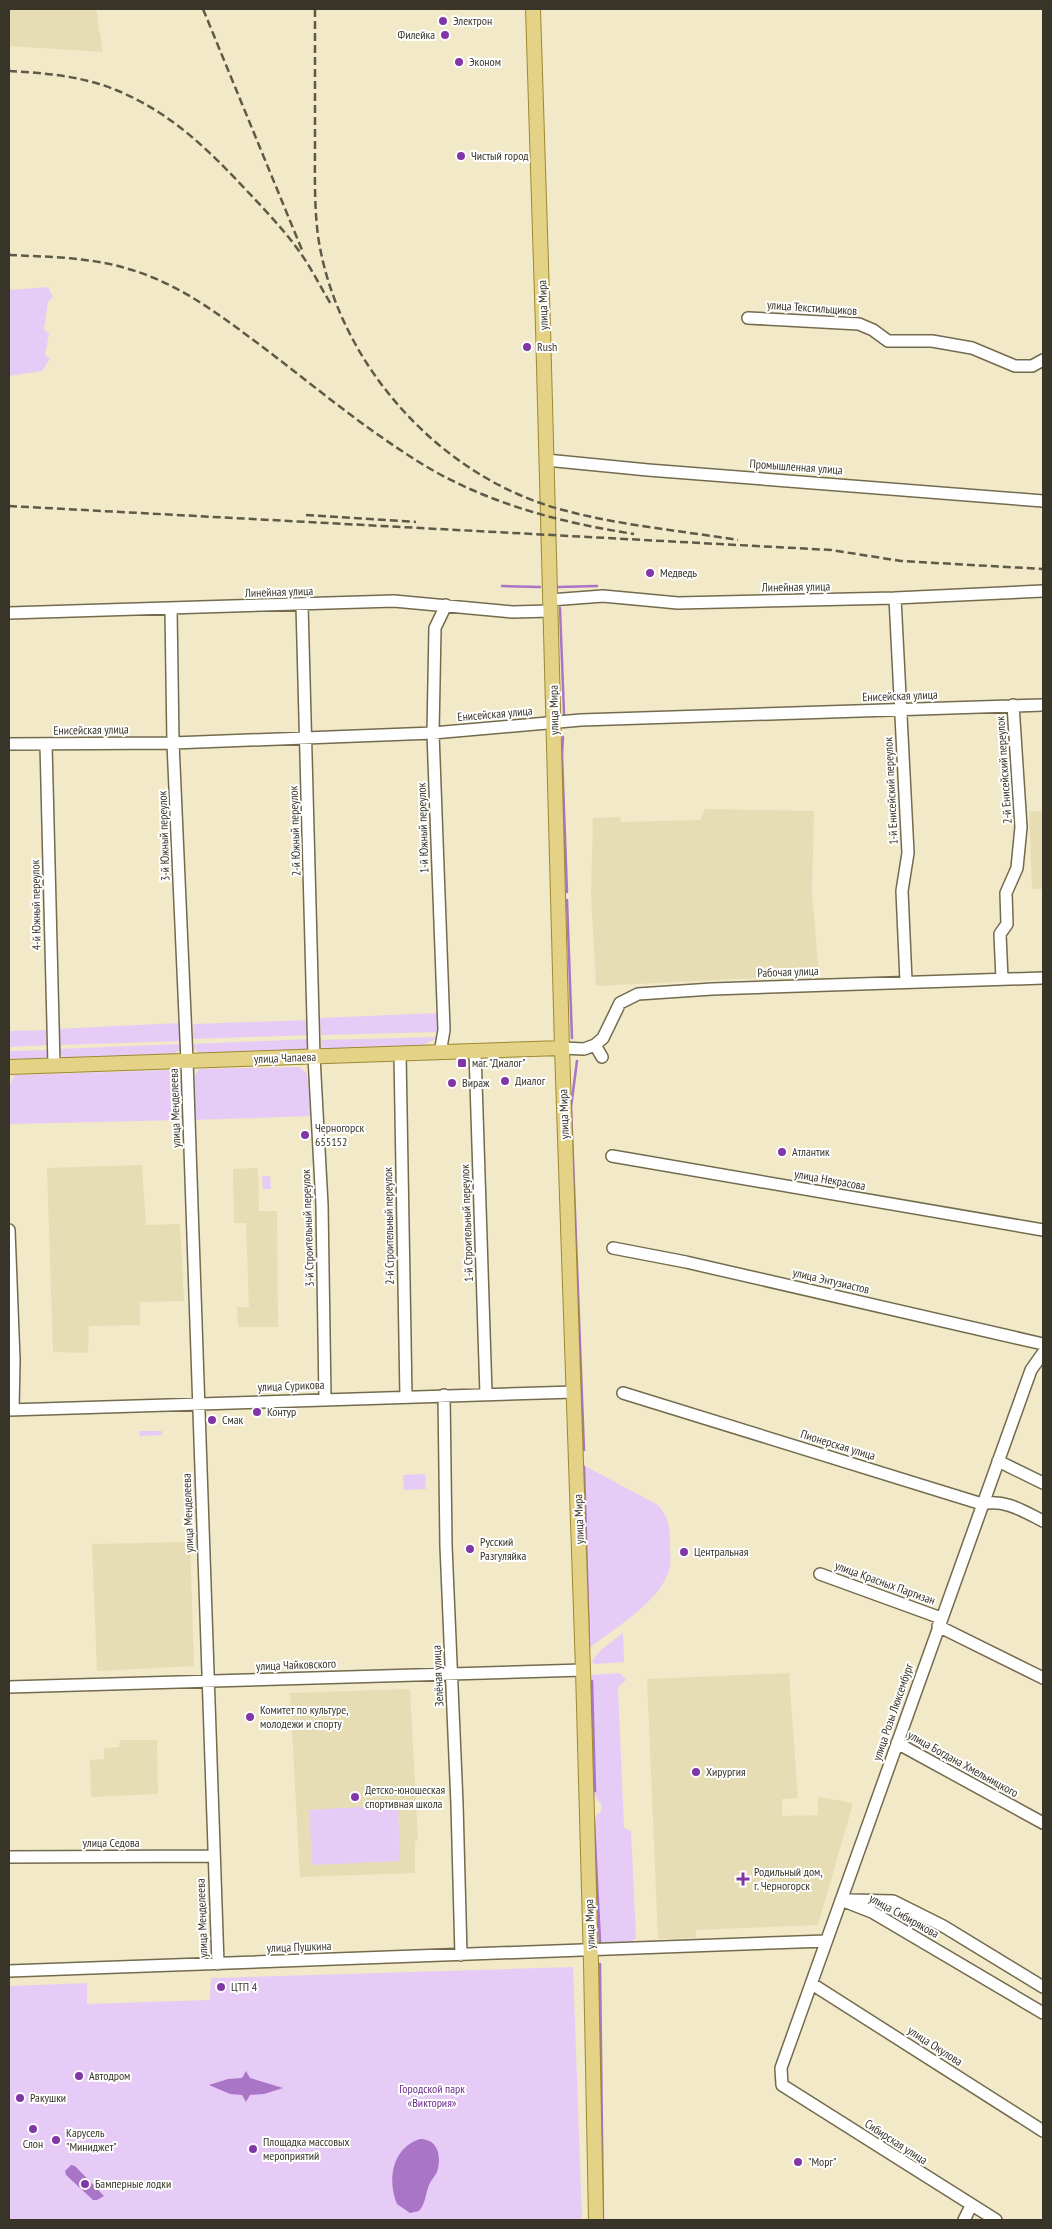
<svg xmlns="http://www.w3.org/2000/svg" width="1052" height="2229" font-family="'PT Sans Narrow',sans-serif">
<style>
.built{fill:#e7ddb4}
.green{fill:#e6cbf7}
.water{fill:#a976c7}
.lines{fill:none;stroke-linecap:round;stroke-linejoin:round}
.stream{stroke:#a976c7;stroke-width:2.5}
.minor-casing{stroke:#736b4d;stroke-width:14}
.major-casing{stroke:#9c8932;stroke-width:16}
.minor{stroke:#fff;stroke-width:11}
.major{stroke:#e4d387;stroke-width:14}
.rail{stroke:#5e5a49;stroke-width:2.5;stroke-dasharray:8 4;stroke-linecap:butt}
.poi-dot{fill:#8136a7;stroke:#fff;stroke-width:2}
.labels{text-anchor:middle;stroke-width:4;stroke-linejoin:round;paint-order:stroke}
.poi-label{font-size:12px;fill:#383528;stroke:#fff;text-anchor:start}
.street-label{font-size:12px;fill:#383528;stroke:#fff}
.park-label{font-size:12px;fill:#6d2c8e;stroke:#fff}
</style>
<rect width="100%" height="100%" fill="#f1e9c7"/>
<path class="built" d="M9 9H96L103 52 9 46Z
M705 809 814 811 812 892 819 975 596 986 591 895 593 818 621 817V822L700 820Z
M1043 811V889H1032L1029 811Z
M142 1165 146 1225 180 1224 184 1301 140 1302V1325L89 1326 88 1353 53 1352 47 1168Z
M258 1168 259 1211H277L278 1327H238L237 1307H249L246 1223H234L233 1169Z
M190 1542 194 1666 97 1671 92 1544Z
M789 1673 798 1798 782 1799V1816L818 1815V1797L853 1803 818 1925 696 1930V1938L658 1939 647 1679Z
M410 1689 418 1840 415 1842V1873L300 1877 290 1693Z
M120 1740H157L158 1794 91 1797 90 1760 104 1759V1748L119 1747Z"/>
<path class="green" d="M48 287 53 297 48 302 44 329 49 334 45 355 50 359 42 371 9 376V290Z
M438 1013 439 1032 321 1035 320 1018Z
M309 1020 310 1035 193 1039V1024Z
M179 1023 180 1041 59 1045 57 1029Z
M48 1030V1045L9 1047V1031Z
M438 1037 421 1047 327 1050 321 1047V1040Z
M310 1039V1047L307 1051 200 1053 195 1050 193 1044Z
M181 1044 180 1050 174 1054 65 1059 60 1054 59 1049Z
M49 1050 48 1056 45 1059 9 1060V1051Z
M300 1067 307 1074 312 1116 193 1120C193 1104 188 1082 199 1069Z
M174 1070 180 1077 183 1120 10 1124C9 1108 5 1088 15 1075Z
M262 1176H270L271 1189H263Z
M139 1431H162V1435L140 1436Z
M583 1465 658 1505C669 1517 670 1528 670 1544 670 1551 671 1560 670 1567 662 1601 615 1628 589 1648Z
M425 1474 426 1489 404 1490 403 1475Z
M623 1633 624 1662 596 1664 591 1662 600 1651Z
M620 1673 626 1680 618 1687 624 1828 631 1831 636 1938 628 1944 597 1945 593 1819 602 1810 601 1804 593 1794 590 1675Z
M398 1805 400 1861 312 1865 309 1810Z
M573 1967 582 2220H9V1986L87 1983V2004L210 2000 211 1978Z"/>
<path class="water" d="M246 2071 250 2078 283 2088 264 2094 250 2095 246 2102 242 2095 230 2094 209 2085 228 2079 242 2078Z
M420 2139C438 2139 442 2156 437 2172 435 2176 431 2180 429 2185 425 2195 426 2203 419 2211L410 2213 397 2204C387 2180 392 2148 420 2139Z
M71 2165 75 2166 104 2196 97 2200H93L66 2175 65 2171Z"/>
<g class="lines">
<path class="stream" d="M502 586 540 587
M558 587 597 586
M560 608 564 714
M563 737 562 755 567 892
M567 900 572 1038
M577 1061 571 1107 584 1450
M584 1467 589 1647
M592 1681 595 1791
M594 1821 600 1942
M600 1964 603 2220"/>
<defs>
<path id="minor" d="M748 318 859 324 873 330 888 341H932L972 348 1015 366H1032L1043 360
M546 460 648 470 1043 501
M895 598 908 853 902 891 906 981
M550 600 603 596 678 603 895 598 1043 591
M302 605 314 1057 322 1205 325 1399
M171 609 173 743 187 1061 218 1964
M9 613 394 601 512 612 551 611
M9 744 173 743 433 733 581 720 1043 705
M46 744 54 1065
M1002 979 1000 934 1007 924 1006 893 1017 868 1021 827 1013 705
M595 1045 602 1057
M562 1048 584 1049 595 1045 603 1038 620 1003 638 994 712 989 1043 978
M475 1051 486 1394
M440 1053 444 1030 433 733 435 628 446 605
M400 1054 406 1397
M612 1156 1043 1230
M9 1230 14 1360 13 1410
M613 1248 686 1262 1043 1344
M623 1393 982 1504C1005 1499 1023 1511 1043 1521
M444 1395 446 1546 457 1804 461 1955
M9 1410 574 1392
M998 1461 1043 1483
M820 1574 941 1618
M938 1626 1043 1678
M9 1687 583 1670
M897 1743 1043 1823
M9 1857 213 1856
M841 1900 872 1912 1043 2013
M850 1900 893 1901 943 1926 1043 1987
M9 1971 826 1941
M812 1984 1043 2131
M964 2220 971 2206
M996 2220 782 2085 781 2068 1031 1370 1043 1353"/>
<path id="major" d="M533 9 543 328 562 1048 583 1670 591 1963 596 2220
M9 1067 562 1048"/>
</defs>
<use href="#minor" class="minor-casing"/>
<use href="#major" class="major-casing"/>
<use href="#minor" class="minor"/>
<use href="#major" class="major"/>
<path class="rail" d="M203 9 302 250
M315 9C315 53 315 96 315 140 315 172 314 204 318 236 336 357 430 467 546 505 605 524 677 530 738 540
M9 71C45 73 82 76 116 90 170 112 208 149 247 191 265 210 284 230 299 251 312 269 321 288 332 306
M9 255C50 257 92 257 132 270 184 286 225 319 268 351 315 387 361 425 411 457 478 501 556 522 634 534
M9 506 831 550 901 561 1043 569
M306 515 416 522"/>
</g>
<g class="poi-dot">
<circle cx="443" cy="21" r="5"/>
<circle cx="445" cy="35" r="5"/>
<circle cx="459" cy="62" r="5"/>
<circle cx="461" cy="156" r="5"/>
<circle cx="527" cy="347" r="5"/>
<circle cx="650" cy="573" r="5"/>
<rect x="457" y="1058" width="10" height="10" rx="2.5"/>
<circle cx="505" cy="1081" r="5"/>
<circle cx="452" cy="1083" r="5"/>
<circle cx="305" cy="1135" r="5"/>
<circle cx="782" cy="1152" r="5"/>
<circle cx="257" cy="1412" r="5"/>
<circle cx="212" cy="1420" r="5"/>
<circle cx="470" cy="1549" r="5"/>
<circle cx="684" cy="1552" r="5"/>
<circle cx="250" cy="1717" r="5"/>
<circle cx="696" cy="1772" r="5"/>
<circle cx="355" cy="1797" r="5"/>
<path d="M740.5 1871.5h5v5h5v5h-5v5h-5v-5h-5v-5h5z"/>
<circle cx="221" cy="1987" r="5"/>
<circle cx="79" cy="2076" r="5"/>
<circle cx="20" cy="2098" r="5"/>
<circle cx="33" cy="2129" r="5"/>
<circle cx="56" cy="2140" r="5"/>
<circle cx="253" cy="2149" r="5"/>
<circle cx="798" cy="2162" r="5"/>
<circle cx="85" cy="2184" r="5"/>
</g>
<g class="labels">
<g class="poi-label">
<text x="453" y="25">Электрон</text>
<text x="435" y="39" text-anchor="end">Филейка</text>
<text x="469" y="66">Эконом</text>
<text x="471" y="160">Чистый город</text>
<text x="537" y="351">Rush</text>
<text x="660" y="577">Медведь</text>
<text x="472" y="1067">маг. "Диалог"</text>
<text x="515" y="1085">Диалог</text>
<text x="462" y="1087">Вираж</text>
<text x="315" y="1132">Черногорск<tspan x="315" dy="14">655152</tspan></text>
<text x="792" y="1156">Атлантик</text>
<text x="267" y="1416">Контур</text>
<text x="222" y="1424">Смак</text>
<text x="480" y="1546">Русский<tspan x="480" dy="14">Разгуляйка</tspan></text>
<text x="694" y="1556">Центральная</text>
<text x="260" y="1714">Комитет по культуре,<tspan x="260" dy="14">молодежи и спорту</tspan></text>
<text x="706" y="1776">Хирургия</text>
<text x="365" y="1794">Детско-юношеская<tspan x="365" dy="14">спортивная школа</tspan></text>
<text x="754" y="1876">Родильный дом,<tspan x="754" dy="14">г. Черногорск</tspan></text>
<text x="231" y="1991">ЦТП 4</text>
<text x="89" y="2080">Автодром</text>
<text x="30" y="2102">Ракушки</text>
<text x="66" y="2137">Карусель<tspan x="66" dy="14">"Миниджет"</tspan></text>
<text x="263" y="2146">Площадка массовых<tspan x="263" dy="14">мероприятий</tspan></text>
<text x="33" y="2148" text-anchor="middle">Слон</text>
<text x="808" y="2166">"Морг"</text>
<text x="95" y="2188">Бамперные лодки</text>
</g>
<g class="street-label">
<text transform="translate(543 305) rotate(-92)" y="4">улица Мира</text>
<text transform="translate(812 308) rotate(4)" y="4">улица Текстильщиков</text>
<text transform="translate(796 467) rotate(4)" y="4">Промышленная улица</text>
<text transform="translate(796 587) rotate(-1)" y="4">Линейная улица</text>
<text transform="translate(279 592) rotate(-2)" y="4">Линейная улица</text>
<text transform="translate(900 696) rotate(-2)" y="4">Енисейская улица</text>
<text transform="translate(554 710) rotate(-91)" y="4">улица Мира</text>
<text transform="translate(495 714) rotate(-5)" y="4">Енисейская улица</text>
<text transform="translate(91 730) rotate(-1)" y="4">Енисейская улица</text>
<text transform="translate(1004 770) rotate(-94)" y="4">2-й Енисейский переулок</text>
<text transform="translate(891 791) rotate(-93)" y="4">1-й Енисейский переулок</text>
<text transform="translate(423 828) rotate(-92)" y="4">1-й Южный переулок</text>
<text transform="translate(295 831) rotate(-92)" y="4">2-й Южный переулок</text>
<text transform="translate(164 836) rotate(-92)" y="4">3-й Южный переулок</text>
<text transform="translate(36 905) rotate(-91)" y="4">4-й Южный переулок</text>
<text transform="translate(788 972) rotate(-2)" y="4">Рабочая улица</text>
<text transform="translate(285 1058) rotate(-2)" y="4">улица Чапаева</text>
<text transform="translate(175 1108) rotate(-92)" y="4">улица Менделеева</text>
<text transform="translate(564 1114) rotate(-92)" y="4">улица Мира</text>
<text transform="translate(830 1180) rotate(10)" y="4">улица Некрасова</text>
<text transform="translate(467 1223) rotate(-92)" y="4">1-й Строительный переулок</text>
<text transform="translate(389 1226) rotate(-91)" y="4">2-й Строительный переулок</text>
<text transform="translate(308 1228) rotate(-92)" y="4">3-й Строительный переулок</text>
<text transform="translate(831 1281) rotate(13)" y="4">улица Энтузиастов</text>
<text transform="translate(291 1386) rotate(-2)" y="4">улица Сурикова</text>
<text transform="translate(838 1445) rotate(17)" y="4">Пионерская улица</text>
<text transform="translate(188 1513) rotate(-92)" y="4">улица Менделеева</text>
<text transform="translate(579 1519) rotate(-92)" y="4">улица Мира</text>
<text transform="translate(885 1583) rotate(20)" y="4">улица Красных Партизан</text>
<text transform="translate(296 1665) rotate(-2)" y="4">улица Чайковского</text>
<text transform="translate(438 1676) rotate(-93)" y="4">Зелёная улица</text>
<text transform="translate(893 1712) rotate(-71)" y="4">улица Розы Люксембург</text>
<text transform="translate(963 1764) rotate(29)" y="4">улица Богдана Хмельницкого</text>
<text x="111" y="1847">улица Седова</text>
<text transform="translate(904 1916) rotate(29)" y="4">улица Сибирякова</text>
<text transform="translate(202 1918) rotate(-92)" y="4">улица Менделеева</text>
<text transform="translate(590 1924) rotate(-92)" y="4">улица Мира</text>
<text transform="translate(299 1947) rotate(-2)" y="4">улица Пушкина</text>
<text transform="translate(935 2046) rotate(33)" y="4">улица Окулова</text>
<text transform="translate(896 2142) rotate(33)" y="4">Сибирская улица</text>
</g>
<g class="park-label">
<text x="432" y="2093">Городской парк<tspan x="432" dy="14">«Виктория»</tspan></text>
</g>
</g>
<rect width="1052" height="2229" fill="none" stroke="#383528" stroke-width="20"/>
</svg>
